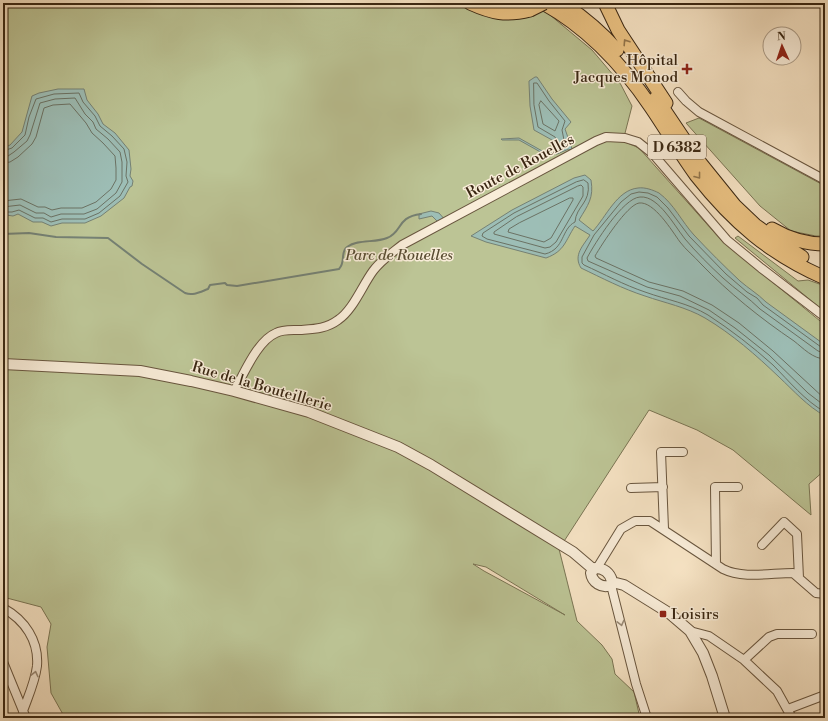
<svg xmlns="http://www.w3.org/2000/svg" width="828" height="721" font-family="'Libre Bodoni',serif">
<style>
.green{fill:#bcc495;stroke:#7a7554;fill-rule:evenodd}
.water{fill:#9dbeb6;stroke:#758174}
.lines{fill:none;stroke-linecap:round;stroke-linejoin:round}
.shore{stroke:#6b7264;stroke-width:1}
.stream{stroke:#758174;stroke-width:2}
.minor-casing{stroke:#68553e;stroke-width:10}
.tertiary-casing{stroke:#68553e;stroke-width:12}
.trunk-casing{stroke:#392612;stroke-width:15}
.minor{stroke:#f9edd9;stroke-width:8}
.tertiary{stroke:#f9edd9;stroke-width:10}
.trunk{stroke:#ebc282;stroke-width:13}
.trunk-bridge-casing{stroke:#392612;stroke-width:15;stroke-linecap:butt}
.trunk-bridge{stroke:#ebc282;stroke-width:13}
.oneway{stroke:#92744a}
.oneway2{stroke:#998a76}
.poi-dot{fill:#8f2418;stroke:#f9edd9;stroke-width:1.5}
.labels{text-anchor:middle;stroke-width:3;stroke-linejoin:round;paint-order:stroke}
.shield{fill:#f9edd9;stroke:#73624e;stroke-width:1}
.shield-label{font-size:14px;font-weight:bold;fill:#392612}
.poi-label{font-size:15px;fill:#392612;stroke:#f9edd9;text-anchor:end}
.street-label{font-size:15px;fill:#392612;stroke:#f9edd9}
.park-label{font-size:15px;font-style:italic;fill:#5a4e33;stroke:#f9edd9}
</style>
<rect width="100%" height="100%" fill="#f6e3c4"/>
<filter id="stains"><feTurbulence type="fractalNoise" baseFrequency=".005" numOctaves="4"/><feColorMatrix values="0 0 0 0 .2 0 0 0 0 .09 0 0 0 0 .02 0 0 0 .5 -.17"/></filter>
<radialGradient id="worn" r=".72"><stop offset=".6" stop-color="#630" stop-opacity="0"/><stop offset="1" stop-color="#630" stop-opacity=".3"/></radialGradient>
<path class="green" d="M3 3H456C476 11 505 24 526 17 532 15 538 12 544 10L592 50 620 83 632 106 623 141 639 148 722 241 825 325V470L809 484 811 515 733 450 697 430 649 410 559 549 577 621 602 645 612 659 615 674 634 692 640 718H65L51 693 47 647 51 624 41 607 3 597ZM473 564 486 567 565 615 484 571Z
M699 118 825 186V236H816L791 231 760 206 686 123Z
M738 236 798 281 808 280 825 286V312L735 238Z"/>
<path class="water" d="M535 77H537L552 99 571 122 565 129 572 149 570 150 569 149 557 154H544L519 140H502L501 139 519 138 544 152H557L552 140 534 130 530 106 529 83V81Z
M58 89H84L87 100 98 114 103 124 115 133 129 150 131 169 130 176 133 181 132 186 130 187 124 198 101 216 85 223H62L51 226 42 222H33L18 214 13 216 6 215 3 217V148L10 145 22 132 32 96 39 93Z
M585 175 591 180C594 198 588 205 579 220L593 231C606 217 617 190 638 188 645 187 653 190 659 193 674 204 682 222 694 235 709 251 724 266 740 281 748 288 758 294 766 302L825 345V416C807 406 794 391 779 377 756 355 732 334 705 318 686 307 665 303 645 296 623 289 602 278 581 268 573 255 583 246 590 235L575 226C565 241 565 251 546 258L486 242 471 236 512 210 574 178Z
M431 211 439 213 446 221 440 224 432 216 419 219V214Z"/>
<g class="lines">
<path class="shore" d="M534 83H537L549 101 565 121 562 130 565 145 562 148 560 147 555 137 538 127 534 105Z
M541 101 559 121 555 131 543 124 539 105Z
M3 151 12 148 25 135 29 117 36 99 54 94 79 93 83 102 95 116 100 126 112 136 124 149 127 162 126 176 128 182 120 196 99 213 85 219H62L51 222 43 218H35L19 210 12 212H3
M3 157 8 156 14 152 27 141 30 135 40 103 55 99 75 98 85 114 93 122 96 129 108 139 120 152 122 162V182L116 193 97 209 84 214H61L51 217 44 213H36L20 205 3 207
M3 163 10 162 18 157 32 144 36 137 44 108 53 105 70 104 86 123 92 133 103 143 115 156 116 168V180L111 189 96 202 82 208H61L52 210 45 207H38L21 199 3 201
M584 180 588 183C591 203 576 206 575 222 561 229 565 249 545 254L487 239 482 236 483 233 514 213 576 182Z
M578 186 581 185 583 187V196L556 242 550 247 545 248 494 234V232L516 217Z
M570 198H573V200L551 238 544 242 508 232 509 229 519 223Z
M825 348 821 347 763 305 757 298 747 292 726 274 689 236 668 208 657 197 648 193 639 192 631 194 621 202 594 235 582 257V263L584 265C604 274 624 285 645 292 667 300 688 303 708 315 731 330 753 347 773 365 789 381 805 401 825 412
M825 353 818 351 760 309C749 298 735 289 723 278 710 266 696 252 685 239 678 230 672 220 665 212 659 205 650 196 640 197 623 198 595 243 587 258L588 261 647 287 680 296 709 310 735 328 769 355 808 393 825 406
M825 359C813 359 803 348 794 341 760 318 729 293 701 264 694 256 686 250 680 242 672 231 654 201 639 203 627 205 602 244 595 256L596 258 649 282 683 291 712 305 739 323 773 351 825 399"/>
<path class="stream" d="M3 234 29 233 56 237 108 238 142 264 185 293C193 296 200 292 208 289L210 285 225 283 227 285 237 286 339 269C346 262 340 252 347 247 358 239 375 243 387 238 403 232 396 217 421 214"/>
<defs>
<path id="minor" d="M678 92 686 101 699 112 825 180
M234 391C244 374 257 341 276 333 283 329 292 330 300 330 313 329 326 329 338 320 353 310 362 286 373 271 381 260 392 253 402 245L596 141 606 137 625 138 638 142 653 154 727 240 761 268 825 317
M631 488 663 487
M664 529 661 452H683
M762 545 784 522 797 534 799 578
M716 564 715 487H738
M597 568 621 529 635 521H650L723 569C743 579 771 573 793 573L816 593 825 594
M611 585 636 684 647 718
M3 608C25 620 39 641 37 666 35 682 28 697 23 711
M690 631 709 636 744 660 777 691 792 718
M744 660 769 637 777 634H812
M3 662 26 718
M788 709 825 695"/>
<path id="tertiary" d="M3 364 140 371 191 381 234 391 309 412 398 447 431 465 573 552 593 569
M595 568C604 568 610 573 612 581L611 585C602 589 592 582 591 573Z
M612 582 624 585 669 613 690 631 703 653 712 676 725 718"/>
<path id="trunk" d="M470 3C492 13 506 16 530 10
M543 3C588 28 622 64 651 107 666 129 680 153 696 175 733 222 770 254 825 278
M562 3C582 16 601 32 617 50
M605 3 618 30 666 103
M656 98 697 159 735 206 755 225 774 239 802 257
M772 229C789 239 805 244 825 244"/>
</defs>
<use href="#minor" class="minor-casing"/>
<use href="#tertiary" class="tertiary-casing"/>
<use href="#trunk" class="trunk-casing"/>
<use href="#minor" class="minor"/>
<use href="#tertiary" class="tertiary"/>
<use href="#trunk" class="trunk"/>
<defs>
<path id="trunk-bridge" d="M530 10 544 3"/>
</defs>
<use href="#trunk-bridge" class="trunk-bridge-casing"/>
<use href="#trunk-bridge" class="trunk-bridge"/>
</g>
<defs><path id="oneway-chevron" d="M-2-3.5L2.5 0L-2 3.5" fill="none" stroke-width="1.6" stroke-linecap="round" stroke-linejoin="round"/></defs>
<g class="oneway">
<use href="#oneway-chevron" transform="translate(626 42) rotate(-123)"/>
<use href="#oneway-chevron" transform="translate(698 176) rotate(52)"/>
</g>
<g class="oneway2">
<use href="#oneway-chevron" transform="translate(621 623) rotate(76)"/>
<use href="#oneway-chevron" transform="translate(35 674) rotate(-77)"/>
</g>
<g class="poi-dot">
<path d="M685 63h4v4h4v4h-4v4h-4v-4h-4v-4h4z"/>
<rect x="659" y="610" width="8" height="8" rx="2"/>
</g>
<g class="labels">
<rect class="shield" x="648" y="135" width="58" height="24" rx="3"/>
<g class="shield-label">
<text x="677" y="152">D 6382</text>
</g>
<g class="poi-label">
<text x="678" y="65">Hôpital<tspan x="678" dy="17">Jacques Monod</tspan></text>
<text x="671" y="619" text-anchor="start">Loisirs</text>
</g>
<g class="street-label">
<text transform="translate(520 166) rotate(-28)" y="5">Route de Rouelles</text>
<text transform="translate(262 386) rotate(16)" y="5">Rue de la Bouteillerie</text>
</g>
<g class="park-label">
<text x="399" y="260">Parc de Rouelles</text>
</g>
</g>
<rect width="828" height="721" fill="none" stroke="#f6e3c4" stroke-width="16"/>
<rect x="4" y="4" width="820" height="713" fill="none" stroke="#392612" stroke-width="2"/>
<rect x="8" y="8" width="812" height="705" fill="none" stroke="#392612"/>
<g transform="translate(782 46) rotate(357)"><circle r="19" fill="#f9edd9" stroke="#ac9d89"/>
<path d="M0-3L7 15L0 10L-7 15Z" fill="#8f2418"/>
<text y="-6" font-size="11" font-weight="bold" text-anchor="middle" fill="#392612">N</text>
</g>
<rect width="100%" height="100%" filter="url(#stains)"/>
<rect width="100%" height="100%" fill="url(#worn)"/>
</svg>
